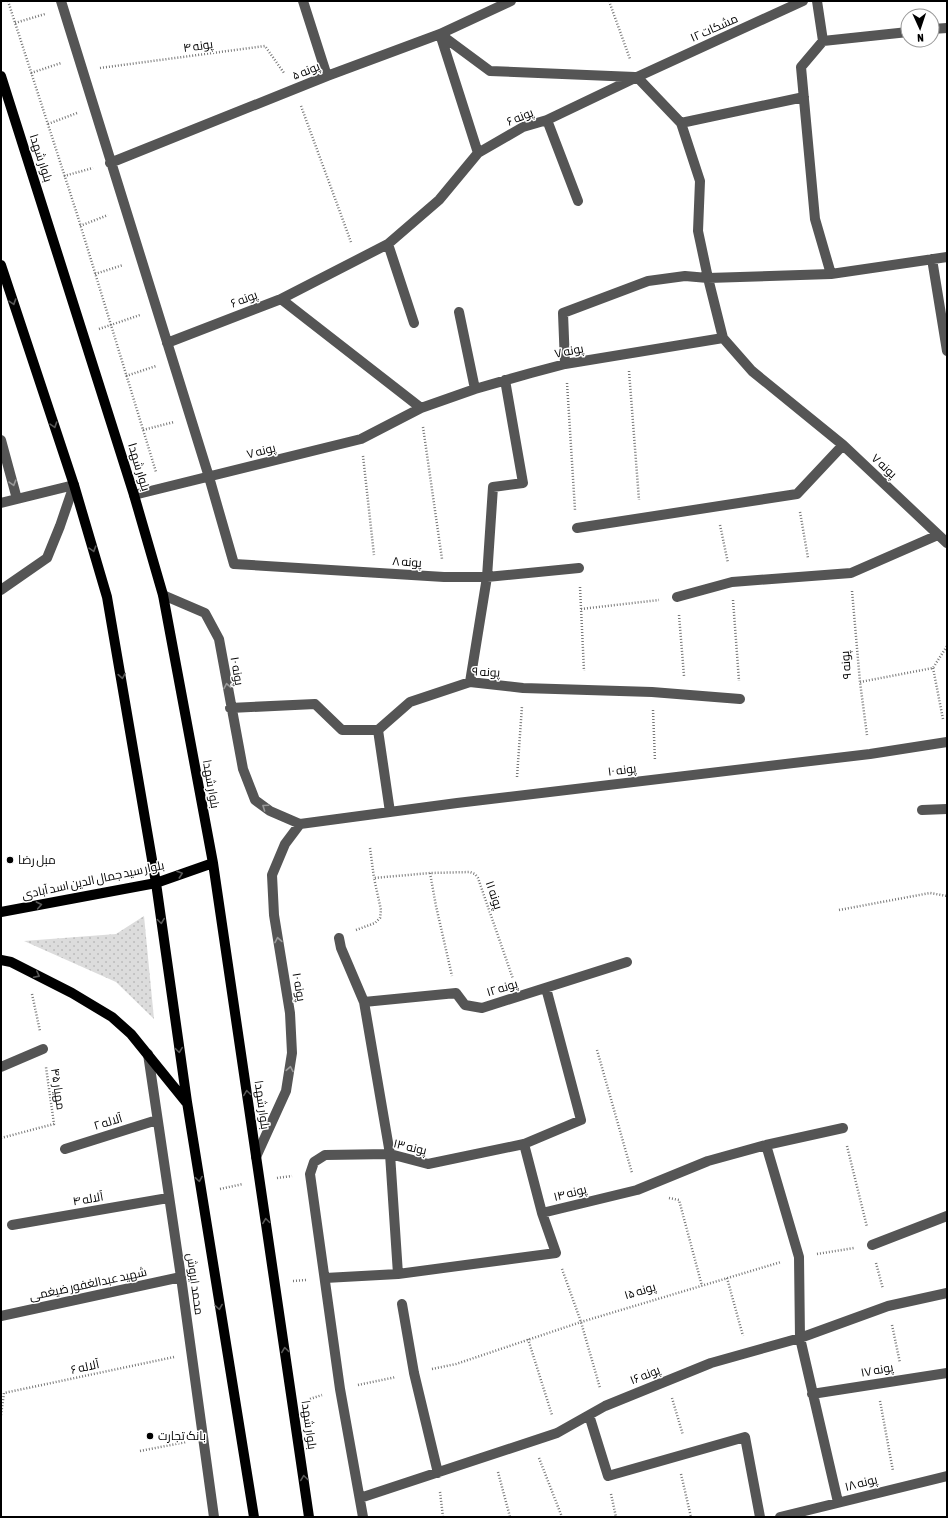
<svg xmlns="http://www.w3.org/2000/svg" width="948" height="1518" font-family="'Asap Condensed',Cairo,sans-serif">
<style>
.grass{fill:url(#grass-dots)}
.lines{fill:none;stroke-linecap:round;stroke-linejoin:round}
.path{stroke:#777;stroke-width:2.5;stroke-dasharray:1 2;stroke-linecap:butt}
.minor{stroke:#555;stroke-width:10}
.major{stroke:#000;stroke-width:10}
.oneway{stroke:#595959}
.oneway2{stroke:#999}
.poi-dot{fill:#000;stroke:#fff;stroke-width:1.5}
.labels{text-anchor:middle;stroke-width:3;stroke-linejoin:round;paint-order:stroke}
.street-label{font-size:12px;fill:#000;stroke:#fff}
.poi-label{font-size:12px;fill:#000;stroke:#fff;text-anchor:start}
</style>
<defs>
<pattern id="grass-dots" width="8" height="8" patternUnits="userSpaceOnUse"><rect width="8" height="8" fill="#dcdcdc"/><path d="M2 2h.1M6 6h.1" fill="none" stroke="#bbb" stroke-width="1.8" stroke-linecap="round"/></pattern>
</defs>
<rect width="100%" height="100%" fill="#fff"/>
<path class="grass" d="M144 916 154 1019 116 982 24 941 116 934Z"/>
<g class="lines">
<path class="path" d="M8 1 77 214 156 472
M609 1 630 59
M15 23 45 14
M100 68 265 46 284 73
M31 73 61 63
M301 106 351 242
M48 124 77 113
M64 176 93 168
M80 226 108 215
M95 274 123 265
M99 329 140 315
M629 371 639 500
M126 376 156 366
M567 383 575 510
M423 427 442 559
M143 430 174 422
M363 456 374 555
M800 512 808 558
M720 525 728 563
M580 587 584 671
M852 591 860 682 867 735
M733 600 739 681
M581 609 659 600
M679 615 684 676
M933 668 943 719
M860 682 933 668 947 646
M653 710 655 761
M517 777 522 706
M370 848 374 878
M430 873 436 906 452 976
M839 910 930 893 947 896
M356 930 375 923 380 918 381 910 374 878 430 873 470 872 475 874 478 878 513 979
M32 994 40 1031
M597 1050 632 1173
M1 1138 54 1124 46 1067
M847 1146 867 1227
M277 1178 292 1176
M220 1189 243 1184
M669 1198 679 1200 702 1286
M817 1254 854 1248
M876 1263 883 1289
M562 1269 581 1322 600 1388
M727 1278 743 1336
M293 1281 306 1280
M892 1325 900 1363
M528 1339 552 1415
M432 1369 456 1364 581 1322 781 1262
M358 1385 396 1377
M672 1398 683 1435
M310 1399 322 1395
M880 1401 893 1471
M1 1415 4 1393 174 1357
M140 1451 186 1442
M539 1458 562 1517
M498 1472 510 1517
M681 1474 691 1517
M440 1492 443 1517
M611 1494 616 1517"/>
<path class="minor" d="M61 1 209 477 234 564 444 577H487L579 568
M303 1 327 76
M817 1 823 41 908 32
M932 29 947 28
M440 34 490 71 635 77
M440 34 478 153
M823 41 801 67 815 219 831 274
M637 77 681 123 700 181 698 231 708 278 831 274 947 257
M547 120 578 201
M681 123 804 97
M110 163 327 76 440 34 511 1
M388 244 414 323
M932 259 947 351
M281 299 421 408
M459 312 475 389
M167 343 281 299 388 244 439 200 478 153 523 127 547 120 637 77 803 1
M565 364 563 313 648 281 685 276 708 278 723 338
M1 440 17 499
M134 495 361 439 421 408 475 389 531 373 565 364 723 338 752 371 843 445 947 543
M1 503 74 485
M577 528 797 494 843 445
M1 590 47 558 60 526 74 485
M163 595 205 613 219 639 243 769 255 800 270 811 300 824 457 803 870 754 947 742
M677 597 732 582 851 573 938 535
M470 682 487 577 493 487 523 483 505 380
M230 708 315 704 342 730H378L410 702 470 682 523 688 652 692 740 699
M378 730 390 812
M922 810 947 809
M339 938 341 948 364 1002 390 1154 398 1274
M364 1002 456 993 465 1005 482 1008 627 962
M148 1054 181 1277 214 1517
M1 1067 43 1049
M524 1144 542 1213
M766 1145 799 1257 800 1338 838 1502
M65 1149 157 1120
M256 1157 286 1091 292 1053 290 1013 274 915 272 875 285 844 300 824
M12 1225 168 1198
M872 1245 947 1216
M325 1278 398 1274 556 1253 542 1213 637 1190 708 1161 766 1145 843 1128
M402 1304 414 1373 438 1473
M1 1316 181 1277
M812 1394 947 1373
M589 1415 608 1476 745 1437 760 1517
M360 1498 557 1433 605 1406 711 1363 800 1338 888 1306 947 1293
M363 1517 340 1389 310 1174 314 1162 325 1155 390 1154 428 1164 524 1144 581 1120 546 988
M780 1517 947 1476"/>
<path class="major" d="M1 76 134 495 163 595 213 863 309 1517
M1 265 74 485 107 597 156 883 187 1102 254 1517
M1 912 156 883 213 863
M1 960 11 962 72 993 112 1017 131 1034 186 1102"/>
</g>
<defs><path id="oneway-chevron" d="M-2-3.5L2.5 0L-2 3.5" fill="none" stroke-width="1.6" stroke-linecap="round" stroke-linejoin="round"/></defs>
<g class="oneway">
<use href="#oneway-chevron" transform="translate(13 302) rotate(72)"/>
<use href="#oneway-chevron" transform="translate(54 425) rotate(72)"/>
<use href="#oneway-chevron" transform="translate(93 549) rotate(73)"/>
<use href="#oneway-chevron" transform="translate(122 676) rotate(80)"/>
<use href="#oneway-chevron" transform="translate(180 874) rotate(-19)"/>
<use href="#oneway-chevron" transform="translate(39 905) rotate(-11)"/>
<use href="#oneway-chevron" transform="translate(161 921) rotate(82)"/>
<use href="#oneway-chevron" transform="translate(37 975) rotate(27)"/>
<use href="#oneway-chevron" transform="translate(179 1050) rotate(82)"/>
<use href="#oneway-chevron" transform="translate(247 1093) rotate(-98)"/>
<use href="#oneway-chevron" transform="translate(199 1179) rotate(81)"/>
<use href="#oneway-chevron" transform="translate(266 1221) rotate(-98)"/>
<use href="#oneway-chevron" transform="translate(219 1307) rotate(81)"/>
<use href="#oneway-chevron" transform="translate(285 1350) rotate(-98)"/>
<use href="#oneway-chevron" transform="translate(304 1478) rotate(-98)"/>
</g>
<g class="oneway2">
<use href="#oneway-chevron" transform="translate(13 483) rotate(74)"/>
<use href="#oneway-chevron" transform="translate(227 686) rotate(-100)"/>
<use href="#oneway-chevron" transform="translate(265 807) rotate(-145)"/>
<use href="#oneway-chevron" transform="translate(278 940) rotate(-100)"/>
<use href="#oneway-chevron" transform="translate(290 1069) rotate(-80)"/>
</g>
<g class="poi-dot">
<circle cx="10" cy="860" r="4"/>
<circle cx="150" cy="1436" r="4"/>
</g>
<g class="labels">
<g class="street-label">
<text transform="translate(714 28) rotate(-24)" y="4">مشکات ۱۲</text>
<text transform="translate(198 46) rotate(-8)" y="4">پونه ۴</text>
<text transform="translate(306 71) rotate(-22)" y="4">پونه ۵</text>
<text transform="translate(520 117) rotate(-22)" y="4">پونه ۶</text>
<text transform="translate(41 158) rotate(72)" y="4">بلوار شهدا</text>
<text transform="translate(244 299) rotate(-21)" y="4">پونه ۶</text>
<text transform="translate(569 351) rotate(-11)" y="4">پونه ۷</text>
<text transform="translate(261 451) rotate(-14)" y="4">پونه ۷</text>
<text transform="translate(884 466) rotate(43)" y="4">پونه ۷</text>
<text transform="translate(139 467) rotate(73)" y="4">بلوار شهدا</text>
<text transform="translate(407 562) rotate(4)" y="4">پونه ۸</text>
<text transform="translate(846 665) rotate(-95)" y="4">پونه ۹</text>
<text transform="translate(237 671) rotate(80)" y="4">پونه ۱۰</text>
<text transform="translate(486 672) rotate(3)" y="4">پونه ۹</text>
<text transform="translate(622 770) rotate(-7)" y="4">پونه ۱۰</text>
<text transform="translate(211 784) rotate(80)" y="4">بلوار شهدا</text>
<text transform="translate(93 880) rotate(-12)" y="4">بلوار سید جمال الدین اسد آبادی</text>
<text transform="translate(494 895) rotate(71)" y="4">پونه ۱۱</text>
<text transform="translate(299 987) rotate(80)" y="4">پونه ۱۰</text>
<text transform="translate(502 988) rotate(-17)" y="4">پونه ۱۲</text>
<text transform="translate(58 1089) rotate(82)" y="4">مهیار ۴۵</text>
<text transform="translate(262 1105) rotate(82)" y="4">بلوار شهدا</text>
<text transform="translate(108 1122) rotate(-17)" y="4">آلاله ۲</text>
<text transform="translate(410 1147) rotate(13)" y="4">پونه ۱۳</text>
<text transform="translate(570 1193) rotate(-14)" y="4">پونه ۱۴</text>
<text transform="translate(88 1199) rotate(-10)" y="4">آلاله ۴</text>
<text transform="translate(88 1284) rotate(-12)" y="4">شهید عبدالغفور ضیغمی</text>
<text transform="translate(195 1284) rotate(82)" y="4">محمد ایروش</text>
<text transform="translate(640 1291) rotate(-17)" y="4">پونه ۱۵</text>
<text transform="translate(85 1367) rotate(-12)" y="4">آلاله ۶</text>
<text transform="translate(877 1370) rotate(-10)" y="4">پونه ۱۷</text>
<text transform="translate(645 1375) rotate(-22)" y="4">پونه ۱۶</text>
<text transform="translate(309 1425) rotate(82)" y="4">بلوار شهدا</text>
<text transform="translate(861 1483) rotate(-14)" y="4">پونه ۱۸</text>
</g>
<g class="poi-label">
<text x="18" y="864">مبل رضا</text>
<text x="158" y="1440">بانک تجارت</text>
</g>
</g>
<rect width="948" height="1518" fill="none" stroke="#000000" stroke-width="4"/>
<g transform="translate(920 28) rotate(177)"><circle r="19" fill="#ffffff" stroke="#999999"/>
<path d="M0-3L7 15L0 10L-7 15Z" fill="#000000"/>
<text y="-6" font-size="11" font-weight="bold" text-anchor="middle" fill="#000000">N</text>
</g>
</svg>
